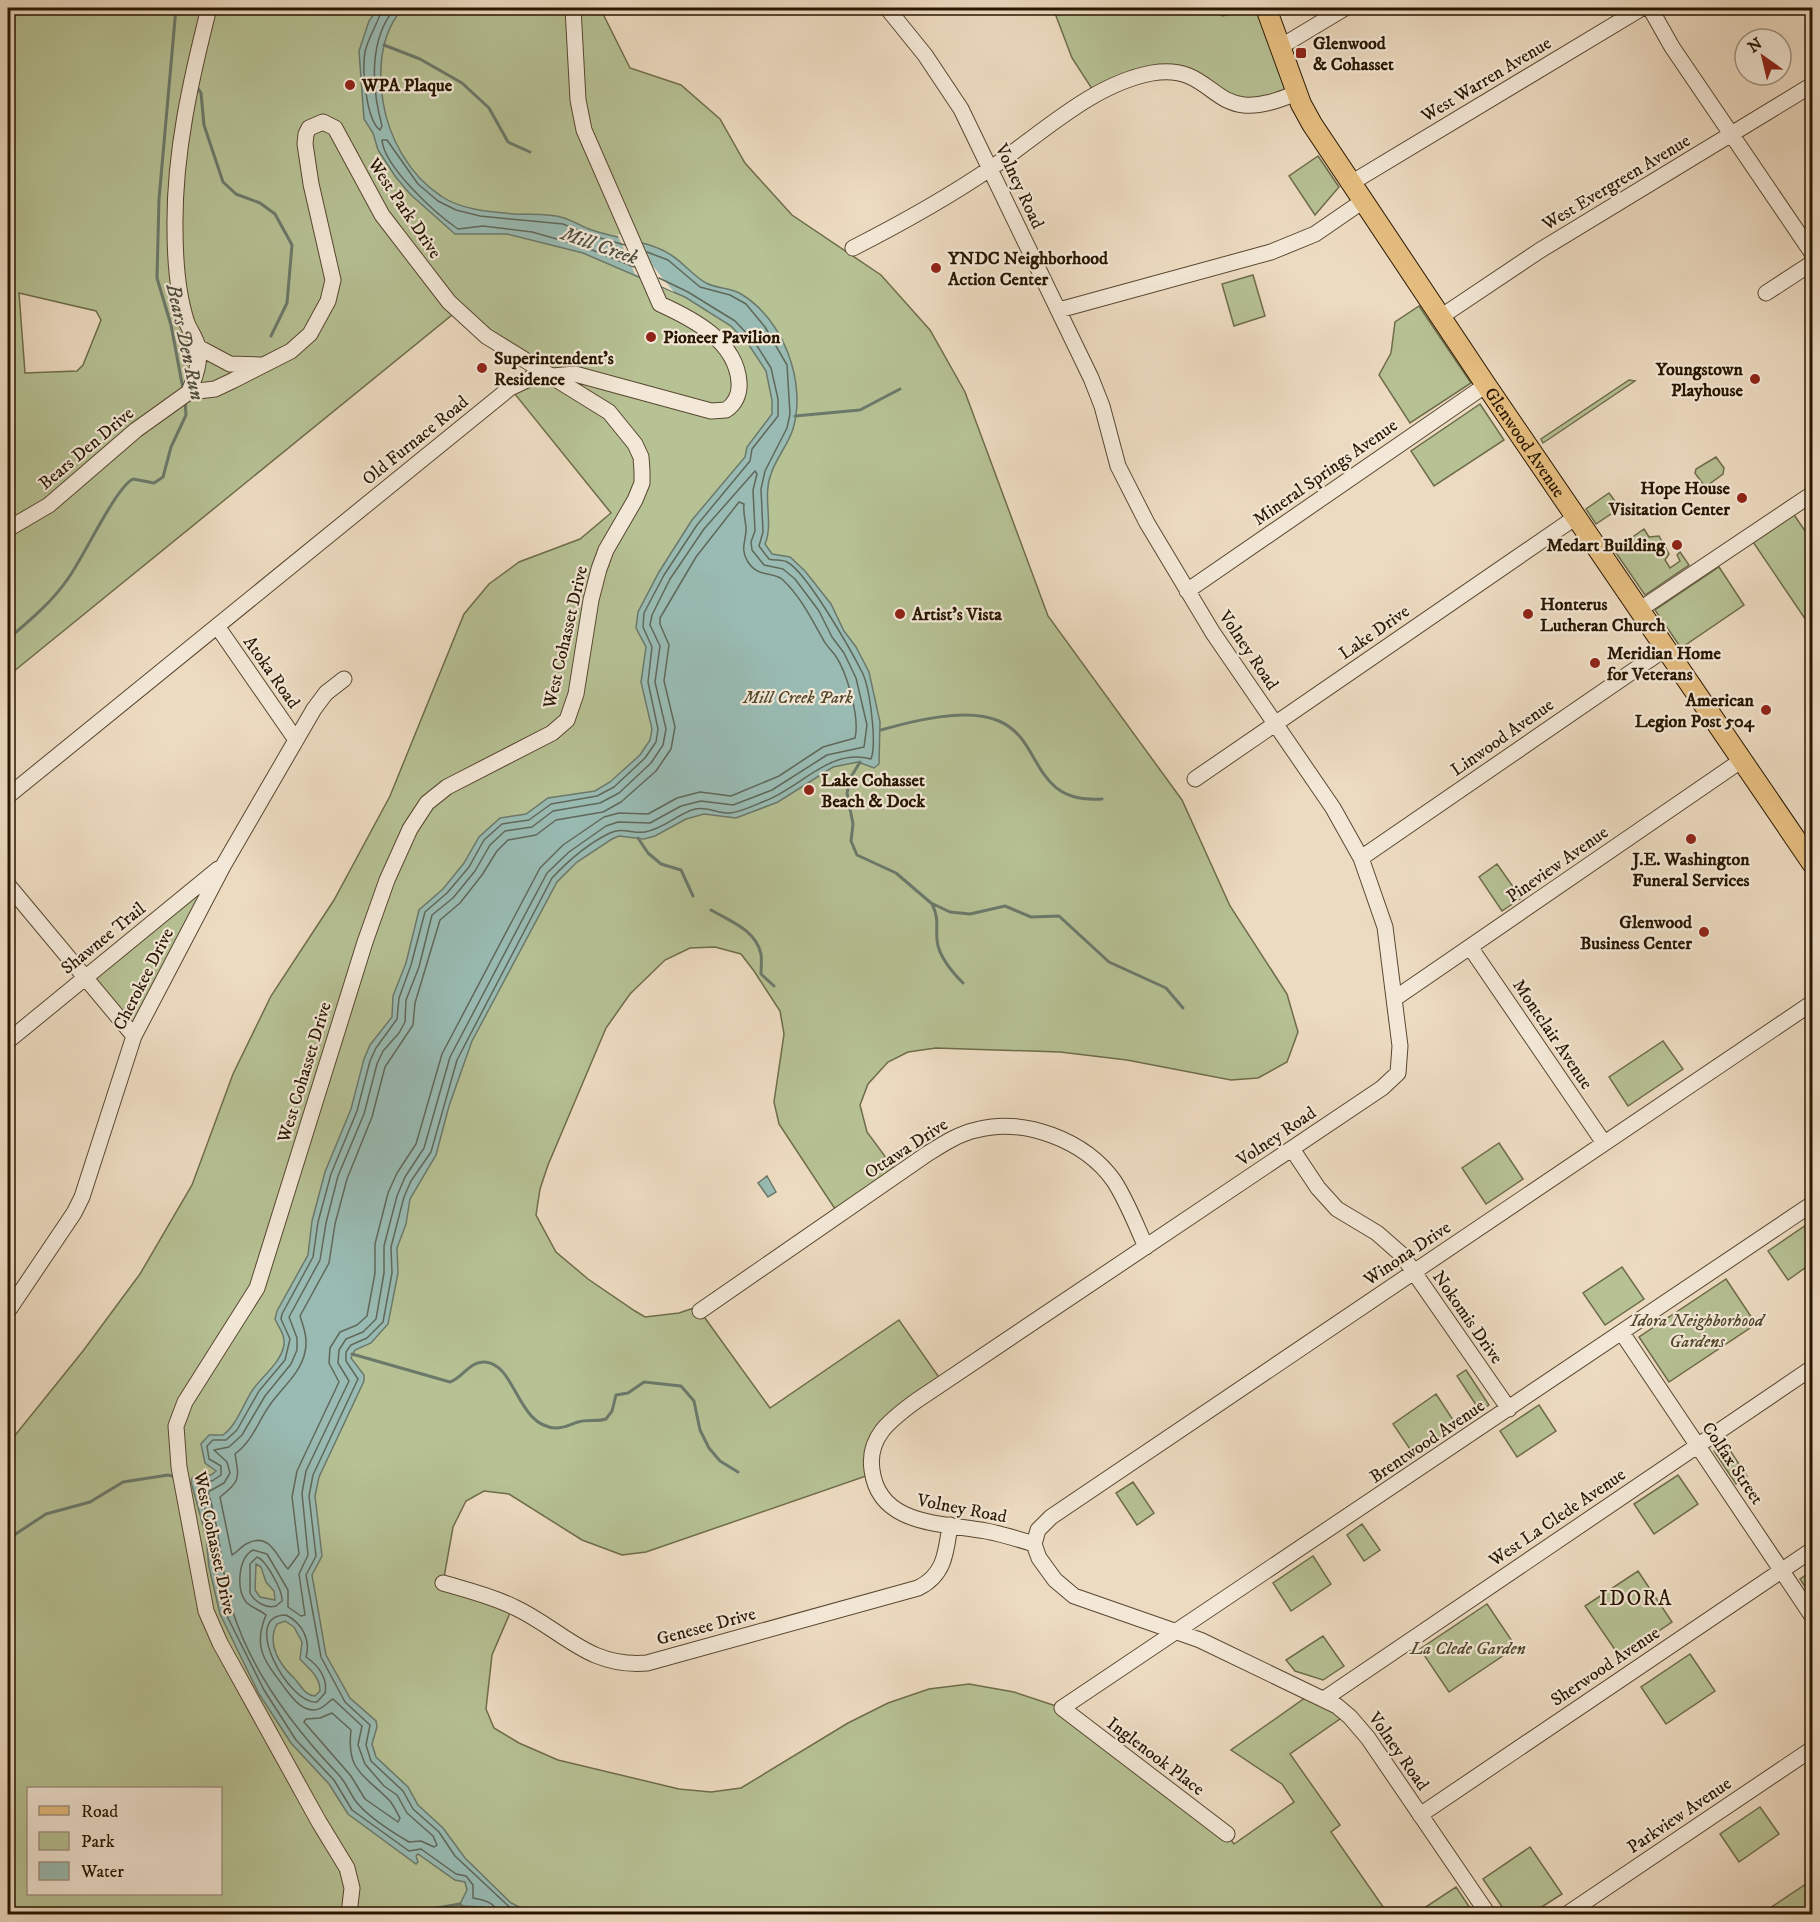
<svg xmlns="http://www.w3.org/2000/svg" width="1820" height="1922" font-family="'IM FELL DW Pica',serif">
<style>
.green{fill:#b6c194;stroke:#6e6c4a;stroke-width:1.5;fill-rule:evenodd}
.water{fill:#99bbb3;stroke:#6b796b;stroke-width:1.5;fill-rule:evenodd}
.pier{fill:#eddbc1}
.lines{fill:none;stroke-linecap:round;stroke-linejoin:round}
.shore{stroke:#60685a;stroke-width:1.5}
.stream{stroke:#6b796b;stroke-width:3}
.minor-casing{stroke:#584730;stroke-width:17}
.major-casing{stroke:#271600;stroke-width:22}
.minor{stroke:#f3e8d7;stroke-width:15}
.major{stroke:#e6be80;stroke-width:20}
.poi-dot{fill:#8f2418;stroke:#f3e8d7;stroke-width:2}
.labels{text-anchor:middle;stroke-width:4.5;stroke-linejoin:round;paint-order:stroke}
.poi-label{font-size:18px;font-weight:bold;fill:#271600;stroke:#f3e8d7;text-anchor:start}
.street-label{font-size:18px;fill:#271600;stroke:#f3e8d7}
.park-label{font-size:18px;font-style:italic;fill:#52492c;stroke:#f3e8d7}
.water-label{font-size:20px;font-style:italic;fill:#4f503f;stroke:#f3e8d7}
.quarter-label{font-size:21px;letter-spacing:1.5px;fill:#271600;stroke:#f3e8d7}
</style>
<rect width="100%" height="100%" fill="#eddbc1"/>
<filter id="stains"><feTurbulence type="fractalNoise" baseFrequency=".00333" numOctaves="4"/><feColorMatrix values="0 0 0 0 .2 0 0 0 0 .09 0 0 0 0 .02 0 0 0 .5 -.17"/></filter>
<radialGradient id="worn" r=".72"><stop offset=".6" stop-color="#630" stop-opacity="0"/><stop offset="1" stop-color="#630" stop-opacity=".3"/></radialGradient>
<path class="green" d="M8 8H600L630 68 681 85 720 119 745 163 792 215 881 275 930 330 965 392 1048 616 1182 800 1230 906 1287 994 1298 1032 1287 1062 1258 1078 1231 1080 1127 1060 1060 1052 936 1048 908 1052 888 1062 868 1084 860 1105 867 1132 898 1174 839 1215 779 1124 774 1102 784 1034 780 1011 754 971 741 954 715 947 690 948 665 960 630 994 606 1028 548 1165 540 1189 536 1215 556 1252 588 1279 635 1311 645 1317 679 1313 697 1307 770 1408 899 1320 943 1383 883 1427 872 1474 646 1552 622 1555 582 1540 509 1494 484 1491 466 1501 453 1527 443 1583 513 1606 492 1655 486 1709 494 1728 519 1743 558 1760 679 1789 711 1792 741 1788 848 1723 888 1703 929 1689 969 1684 1014 1692 1062 1708 1227 1834 1234 1844 1294 1802 1282 1784 1231 1750 1312 1693 1347 1714 1290 1754 1340 1825 1331 1832 1388 1914H8V1444L83 1351 140 1274 192 1185 233 1074 271 996 334 900 390 796 464 614 489 584 519 562 580 539 611 513 510 388 548 376 457 311 8 676ZM19 293 96 311 101 320 83 365 77 371 25 373ZM28 1788H220V1894H28Z
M1053 8H1208L1223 16 1248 8H1266L1297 93 1253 105 1179 73 1096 95 1072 58Z
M1318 156 1339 187 1315 215 1289 176Z
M1253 275 1265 316 1234 326 1222 284Z
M1419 306 1471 383 1410 423 1379 375 1391 353 1395 322Z
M1629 380 1635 381 1543 443 1541 439Z
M1480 404 1504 440 1434 486 1411 451Z
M1716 457 1724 468 1723 474 1708 485 1703 484 1695 473 1696 469Z
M1609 493 1620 508 1596 524 1586 509Z
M1790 509 1812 541V629L1749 536Z
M1644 529 1649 537 1659 536 1669 554 1665 560 1670 568 1680 561 1677 555 1680 552 1689 565 1645 595 1614 550Z
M1719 567 1744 605 1681 648 1655 610Z
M1497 864 1521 898 1502 911 1479 877Z
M223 866 134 1036 85 978Z
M1663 1041 1683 1069 1628 1106 1609 1077Z
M1499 1143 1523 1179 1486 1204 1462 1168Z
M1812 1221V1263L1788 1280 1768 1251Z
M1622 1267 1644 1299 1605 1325 1583 1293Z
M1726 1279 1756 1324 1669 1382 1639 1337Z
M1466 1370 1489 1405 1480 1411 1457 1376Z
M1436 1394 1457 1426 1414 1455 1393 1424Z
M1539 1405 1556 1431 1517 1457 1500 1431Z
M1725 1443 1747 1476 1736 1484 1714 1451Z
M1678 1475 1698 1504 1654 1534 1634 1504Z
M1133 1482 1154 1513 1137 1525 1116 1493Z
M1362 1524 1380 1550 1364 1561 1347 1535Z
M1313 1556 1331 1584 1291 1611 1273 1583Z
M1638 1571 1672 1622 1620 1657 1585 1606Z
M1812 1571V1597L1800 1579Z
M1487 1604 1516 1647 1449 1692 1420 1649Z
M1323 1636 1344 1666 1323 1680 1295 1671 1286 1660Z
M1690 1654 1715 1691 1666 1724 1641 1687Z
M1760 1807 1779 1834 1739 1862 1720 1834Z
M1530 1847 1562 1894 1531 1914H1507L1483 1879Z
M1812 1880V1914H1761Z
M1456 1887 1474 1914H1415Z"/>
<path class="water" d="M378 8H403C380 34 378 69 383 102 389 138 409 175 441 196 461 210 491 212 515 214 532 215 548 213 564 218 573 221 581 226 589 229 615 239 648 240 671 255 684 263 693 276 706 283 717 289 730 287 741 294 783 319 807 382 793 429 788 445 776 458 771 474 762 497 774 523 765 544L772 554 790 557 805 571 831 604 844 631 856 647 869 672 880 722 879 764 874 768 858 762 833 767 778 802 736 818 704 814 686 819 655 836 644 839 619 836 612 839 577 862 557 882 472 1041 449 1106 436 1155 410 1199 406 1224 397 1248 398 1273 388 1324 371 1343 355 1350 351 1358 364 1375V1381L319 1477 315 1496 322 1556 312 1575 326 1655 350 1698 376 1721 377 1727 372 1744 376 1757 408 1787 418 1805 443 1828 465 1858 511 1903 534 1914H493L484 1907 461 1906 460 1904 467 1890 465 1882 455 1880 418 1854 416 1856 418 1862 416 1864 348 1814 329 1784 291 1743 259 1694 220 1614 209 1567 206 1536 191 1482 192 1478 198 1474 211 1475 216 1471 205 1463 201 1444 209 1435H223C238 1424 243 1403 254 1388 264 1375 281 1362 284 1345 285 1334 279 1328 275 1319L277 1311 308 1255 312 1221 325 1172 351 1109 364 1059 370 1045 392 1017 393 996 406 963 419 910 443 889 464 863 479 837 500 818 526 814 548 798 595 791 610 782 640 755 650 740 652 729 641 682 646 647 636 628 638 612 659 572 692 520 745 457 747 447 772 414V400L766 371 749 345 731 326 685 297 583 253 507 234H455L410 194 395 176 378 150 373 133 364 119 359 51 369 21ZM256 1564 261 1567 266 1582 274 1591 275 1600 260 1597 255 1590ZM285 1621 294 1627 302 1642 300 1659C309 1669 320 1676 320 1691L315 1696C304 1695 301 1685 294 1678 280 1665 266 1644 277 1624Z
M767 1176 776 1192 768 1197 758 1183Z"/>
<path class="pier" d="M617 234 639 240 652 265 674 292 635 274Z"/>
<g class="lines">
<path class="shore" d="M382 8C380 20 368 37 365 52 362 69 366 120 380 130L382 126C372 89 368 40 395 8
M625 245 589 235 563 224 480 216 456 210 438 201 418 184 387 140H382C384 167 436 214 458 229L483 226 532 232 585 247 634 267
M755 471 757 474 753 490 755 531 751 542 752 550 764 565 783 569 795 579 819 611 832 637 844 653 856 678 867 725 864 747 827 755 772 790 733 805 701 801 681 806 650 823 618 822 606 826 569 852 547 873 450 1057 424 1148 405 1177 397 1196 384 1246V1273L376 1319 363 1332 346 1339 339 1350 338 1363 349 1381 306 1471 302 1493 308 1555 299 1574 305 1615 301 1616 288 1607V1590L267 1554 253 1550C238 1558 236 1589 246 1602 252 1608 260 1610 266 1615 251 1651 268 1664 287 1691 294 1700 302 1710 314 1710 323 1710 327 1702 333 1699L362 1726 358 1745 365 1764 384 1786 397 1795 407 1813 433 1836 437 1845 434 1847 421 1841 409 1842C392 1832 371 1819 358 1804 350 1795 347 1783 338 1774 294 1728 251 1671 232 1609 220 1570 221 1530 208 1492L224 1483 230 1473 227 1462 214 1450 229 1447 242 1435 265 1396 291 1364 297 1350V1338L289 1317 320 1260 326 1223 338 1176 364 1114 377 1064 383 1051 399 1033 405 1022 406 1000 419 967 432 915 453 898 475 871 490 845 505 831 532 827 553 811 600 803 619 793 651 763 663 745 666 729 655 682 660 646 650 625 652 615 670 579 704 529Z
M739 502 744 504C743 512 745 519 746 527 747 540 739 548 748 562 758 578 773 571 783 580 801 597 812 620 824 641 827 646 831 650 835 655 847 672 860 718 855 738L823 747 779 776 731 796 700 792 677 798 648 814 619 813 604 817 563 845 540 868 442 1054 416 1144 397 1173 388 1193 375 1244V1273L367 1316 357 1325 340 1332 330 1348 329 1363 339 1382 297 1471 292 1497 299 1554 288 1569C277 1558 271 1532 248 1543 241 1546 238 1552 232 1555L220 1497C241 1481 239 1478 235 1454 254 1440 258 1420 272 1402 284 1386 301 1372 305 1352 308 1339 304 1328 300 1316L329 1263 335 1224 347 1179 372 1117 385 1067 413 1025 415 1003 440 920 460 903 482 875 497 851 508 840 536 835 556 820 603 812 621 802 656 771 671 749 675 727 664 681 669 645 660 624V618L696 557Z
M257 1557C266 1560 283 1591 282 1601L276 1606C266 1609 255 1602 250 1593V1564Z
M286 1615C302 1623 311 1640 306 1657 318 1665 328 1678 325 1693L317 1702C289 1705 239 1615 286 1615Z
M332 1713 351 1730C346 1772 365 1775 390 1801 394 1806 397 1813 400 1818L398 1822 365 1799 351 1776 304 1722 306 1719 320 1718Z
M498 1914C496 1902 483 1900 473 1898V1885L466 1876 456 1874 421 1849 409 1851 352 1810 334 1780 296 1740 264 1690 225 1612 215 1566 212 1535 198 1483 200 1480 212 1481 221 1475V1466L209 1459 207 1446 213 1440H226L237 1430 259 1391 285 1360 290 1339 281 1319 282 1314 313 1257 318 1222 331 1174 357 1111 370 1061 376 1048 397 1019 399 998 411 965 425 912 447 893 469 867 484 840 502 824 529 820 551 804 597 796 614 787 645 758 656 742 658 729 648 682 652 647 643 627 644 613 664 575 697 525 750 461 752 449 778 416V399L771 368 754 341 735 321 688 292 659 278
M517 1914 455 1856 439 1832 413 1809 403 1791 371 1761 366 1745 370 1725 345 1702 321 1657 306 1575 316 1556 309 1496 313 1475 358 1379 346 1361V1352L351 1345 367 1338 383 1322 392 1273 391 1247 404 1197 411 1181 431 1152 457 1060 552 878C568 861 589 843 610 833 622 827 633 834 645 832 664 829 677 814 695 809 707 806 718 814 730 813 741 812 755 805 765 801 802 787 829 748 871 759 877 744 870 690 863 674 852 652 807 572 787 562 781 559 774 561 769 559L759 546 763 532 761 489 765 471 787 428 790 414 787 365 765 327 746 304 730 295 700 287 668 260 647 252"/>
<path class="stream" d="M176 8 159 199 157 278 171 325 183 389
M384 45 420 59 462 83 489 108 508 142 530 152
M197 87 201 93 204 125 223 182 236 194 260 203 275 214 292 245 287 303 271 336
M795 416 860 410 900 389
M8 639C29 621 51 603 67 580 83 559 115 488 133 479L154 483 163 477 171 447 186 415 185 401
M881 730C913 721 966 707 999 721 1044 740 1030 804 1102 799
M860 762 851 777 847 793 853 824 851 841 857 855 896 873 931 903 950 912 970 914 1005 906 1031 917 1059 916 1109 962 1166 988 1183 1008
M638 838 648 853 661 864 681 870 693 896
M932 904C941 922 934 930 938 946 942 960 953 973 963 983
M711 910C730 921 756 930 761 954 762 961 761 967 761 974L774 986
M352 1354 450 1382C463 1378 469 1361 485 1362 516 1364 517 1427 556 1428 565 1428 571 1424 578 1422 587 1419 597 1422 606 1419L612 1411 616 1395 628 1393 644 1382 681 1386 694 1401 700 1430 709 1448 720 1461 738 1472
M8 1539 46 1514 90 1502 123 1482 168 1475 176 1477
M423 1914 431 1909 460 1904
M462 1914V1906"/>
<defs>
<path id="minor" d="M887 8 925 55 961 109 1091 378 1102 406 1118 466 1147 523 1213 633 1333 808 1361 858 1385 927 1400 1046 1398 1073 1382 1088 916 1401C892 1419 867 1436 872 1470 879 1526 942 1523 986 1531 1002 1534 1018 1539 1034 1544
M1650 8 1672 47 1812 253
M1280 47 1345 8
M1351 183 1642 8
M853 248C900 224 947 198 991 168 1040 135 1092 84 1152 73 1202 64 1210 102 1244 105 1262 107 1281 99 1297 93
M1766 293 1812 263
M1059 310 1271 252 1315 234 1363 201
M1442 316 1539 251 1812 85
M198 347 230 364 260 365
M189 392C194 379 201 363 198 348 197 339 190 331 187 323 177 293 175 259 175 228 174 153 191 79 209 8
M8 529 49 505 136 430 189 392 215 389 234 380 291 351 310 334 328 301 333 280 311 184 305 144 306 134 309 128 323 122 335 128 382 215 449 302 486 336 609 412 635 444 641 457 642 471V483L635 500 606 550 599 569 591 600 576 694 567 720 552 733 447 787 427 803 410 829 387 880 365 942 257 1288 185 1402 176 1426 179 1467 206 1611 220 1643 319 1822 347 1868 352 1888 349 1914
M1187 591 1486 385
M1639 610 1812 494
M217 626 296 740
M1195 779 1576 517
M8 796 510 388 531 378 575 374 711 411 726 410C735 404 740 394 739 382 736 341 693 319 660 304L584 130 578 100 573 8
M1361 858 1665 649
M8 885 134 1036
M1470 947 1604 1143
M1394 999 1742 760
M8 1041 218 869
M1292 1149 1318 1188 1337 1209 1377 1233 1402 1255 1509 1409
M8 1311 74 1213 82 1197 134 1036 223 866 314 709 326 693 344 679
M700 1311 927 1154C943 1144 958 1134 976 1130 1024 1117 1085 1140 1114 1181 1127 1201 1136 1225 1146 1247
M1622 1333 1812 1616
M1034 1544 1038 1530 1051 1517 1812 1003
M1034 1544 1039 1558 1055 1580 1074 1596 1200 1640 1337 1706 1350 1717 1368 1738 1488 1914
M443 1583C467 1590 492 1596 514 1607 563 1630 588 1668 647 1663L918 1588C945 1575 946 1552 950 1525
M1324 1699 1812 1368
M1420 1815 1812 1550
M1227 1834 1062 1708 1812 1204
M1567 1914 1812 1749"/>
<g id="major">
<path id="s1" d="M1266 8 1301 104 1312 124 1486 385 1812 863"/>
</g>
</defs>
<use href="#minor" class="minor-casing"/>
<use href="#major" class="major-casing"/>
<use href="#minor" class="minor"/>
<use href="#major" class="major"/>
</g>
<g class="poi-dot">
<rect x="1295" y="47" width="12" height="12" rx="3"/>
<circle cx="350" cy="85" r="6"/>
<circle cx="936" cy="268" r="6"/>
<circle cx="651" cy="337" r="6"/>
<circle cx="482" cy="368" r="6"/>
<circle cx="1755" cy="379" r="6"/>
<circle cx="1742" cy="498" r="6"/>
<circle cx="1677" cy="545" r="6"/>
<circle cx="900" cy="614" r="6"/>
<circle cx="1528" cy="614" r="6"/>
<circle cx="1595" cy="663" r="6"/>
<circle cx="1766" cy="710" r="6"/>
<circle cx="809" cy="790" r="6"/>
<circle cx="1691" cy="839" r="6"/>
<circle cx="1704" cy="932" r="6"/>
</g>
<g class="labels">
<g class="poi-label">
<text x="1313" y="49">Glenwood<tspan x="1313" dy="21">&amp; Cohasset</tspan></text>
<text x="362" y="91">WPA Plaque</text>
<text x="948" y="264">YNDC Neighborhood<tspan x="948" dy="21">Action Center</tspan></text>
<text x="663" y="343">Pioneer Pavilion</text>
<text x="494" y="364">Superintendent's<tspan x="494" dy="21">Residence</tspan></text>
<text x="1743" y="375" text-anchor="end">Youngstown<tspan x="1743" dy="21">Playhouse</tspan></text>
<text x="1730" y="494" text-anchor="end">Hope House<tspan x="1730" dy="21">Visitation Center</tspan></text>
<text x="1665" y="551" text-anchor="end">Medart Building</text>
<text x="1540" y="610">Honterus<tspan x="1540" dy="21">Lutheran Church</tspan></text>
<text x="912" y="620">Artist's Vista</text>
<text x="1607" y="659">Meridian Home<tspan x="1607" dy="21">for Veterans</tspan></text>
<text x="1754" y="706" text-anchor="end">American<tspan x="1754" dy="21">Legion Post 504</tspan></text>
<text x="821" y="786">Lake Cohasset<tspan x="821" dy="21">Beach &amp; Dock</tspan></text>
<text x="1691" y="865" text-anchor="middle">J.E. Washington<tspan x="1691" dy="21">Funeral Services</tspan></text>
<text x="1692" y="928" text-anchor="end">Glenwood<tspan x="1692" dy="21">Business Center</tspan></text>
</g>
<g class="street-label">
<text transform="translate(1486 79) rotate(-31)" y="6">West Warren Avenue</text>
<text transform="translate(1616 182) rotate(-31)" y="6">West Evergreen Avenue</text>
<text transform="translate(1020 186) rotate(65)" y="6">Volney Road</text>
<text transform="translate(405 208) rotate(56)" y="6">West Park Drive</text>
<text transform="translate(415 440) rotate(-39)" y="6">Old Furnace Road</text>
<text dy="6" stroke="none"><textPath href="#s1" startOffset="508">Glenwood Avenue</textPath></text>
<text transform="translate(86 448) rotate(-40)" y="6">Bears Den Drive</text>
<text transform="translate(1325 472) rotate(-35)" y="6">Mineral Springs Avenue</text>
<text transform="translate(1374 632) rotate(-35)" y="6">Lake Drive</text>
<text transform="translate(565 637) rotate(-77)" y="6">West Cohasset Drive</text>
<text transform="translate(1249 650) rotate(56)" y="6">Volney Road</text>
<text transform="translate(272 672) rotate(55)" y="6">Atoka Road</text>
<text transform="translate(1502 737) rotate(-35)" y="6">Linwood Avenue</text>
<text transform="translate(1557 864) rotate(-35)" y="6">Pineview Avenue</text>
<text transform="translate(103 938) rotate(-39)" y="6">Shawnee Trail</text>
<text transform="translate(143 979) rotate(-63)" y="6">Cherokee Drive</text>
<text transform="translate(1553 1034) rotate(56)" y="6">Montclair Avenue</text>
<text transform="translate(304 1072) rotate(-73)" y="6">West Cohasset Drive</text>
<text transform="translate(1276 1136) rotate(-34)" y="6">Volney Road</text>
<text transform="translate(906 1148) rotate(-33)" y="6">Ottawa Drive</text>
<text transform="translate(1407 1253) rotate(-34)" y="6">Winona Drive</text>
<text transform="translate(1468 1317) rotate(55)" y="6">Nokomis Drive</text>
<text transform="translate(1427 1441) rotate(-34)" y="6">Brentwood Avenue</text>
<text transform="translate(1733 1463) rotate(56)" y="6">Colfax Street</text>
<text transform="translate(962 1508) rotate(11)" y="6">Volney Road</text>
<text transform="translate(1557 1517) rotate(-34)" y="6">West La Clede Avenue</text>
<text transform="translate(215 1543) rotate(78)" y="6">West Cohasset Drive</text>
<text transform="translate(706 1626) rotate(-15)" y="6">Genesee Drive</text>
<text transform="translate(1605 1666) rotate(-34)" y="6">Sherwood Avenue</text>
<text transform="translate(1399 1751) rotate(55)" y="6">Volney Road</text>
<text transform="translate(1156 1756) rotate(37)" y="6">Inglenook Place</text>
<text transform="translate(1679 1815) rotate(-34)" y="6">Parkview Avenue</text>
</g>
<g class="park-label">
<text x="798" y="703">Mill Creek Park</text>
<text x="1697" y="1326">Idora Neighborhood<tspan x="1697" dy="21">Gardens</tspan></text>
<text x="1468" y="1654">La Clede Garden</text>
</g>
<g class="water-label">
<text transform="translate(600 245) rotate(19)" y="7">Mill Creek</text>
<text transform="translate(186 342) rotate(78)" y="7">Bears Den Run</text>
</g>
<g class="quarter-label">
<text x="1636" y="1605">IDORA</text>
</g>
</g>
<rect width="1820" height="1922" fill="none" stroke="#eddbc1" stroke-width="30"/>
<rect x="9" y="9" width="1802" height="1904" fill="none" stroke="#271600" stroke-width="3"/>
<rect x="15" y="15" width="1790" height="1892" fill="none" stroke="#271600" stroke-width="1.5"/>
<rect x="27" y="1787" width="195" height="108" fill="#f3e8d7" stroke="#a19481" stroke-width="1.5"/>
<rect x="39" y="1806" width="30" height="9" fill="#e6be80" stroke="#a19481" stroke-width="1.5"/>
<text x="81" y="1817" font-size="18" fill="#271600">Road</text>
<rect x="39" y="1832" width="30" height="18" fill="#b6c194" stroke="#a19481" stroke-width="1.5"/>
<text x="81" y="1847" font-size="18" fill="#271600">Park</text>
<rect x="39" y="1862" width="30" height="18" fill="#99bbb3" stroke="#a19481" stroke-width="1.5"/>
<text x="81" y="1877" font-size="18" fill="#271600">Water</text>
<g transform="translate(1763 57) rotate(326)"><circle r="28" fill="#f3e8d7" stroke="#a19481" stroke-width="1.5"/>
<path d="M0-4.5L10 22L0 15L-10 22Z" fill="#8f2418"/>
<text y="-9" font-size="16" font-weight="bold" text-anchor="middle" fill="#271600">N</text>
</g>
<rect width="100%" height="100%" filter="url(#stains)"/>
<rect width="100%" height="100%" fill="url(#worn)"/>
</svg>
